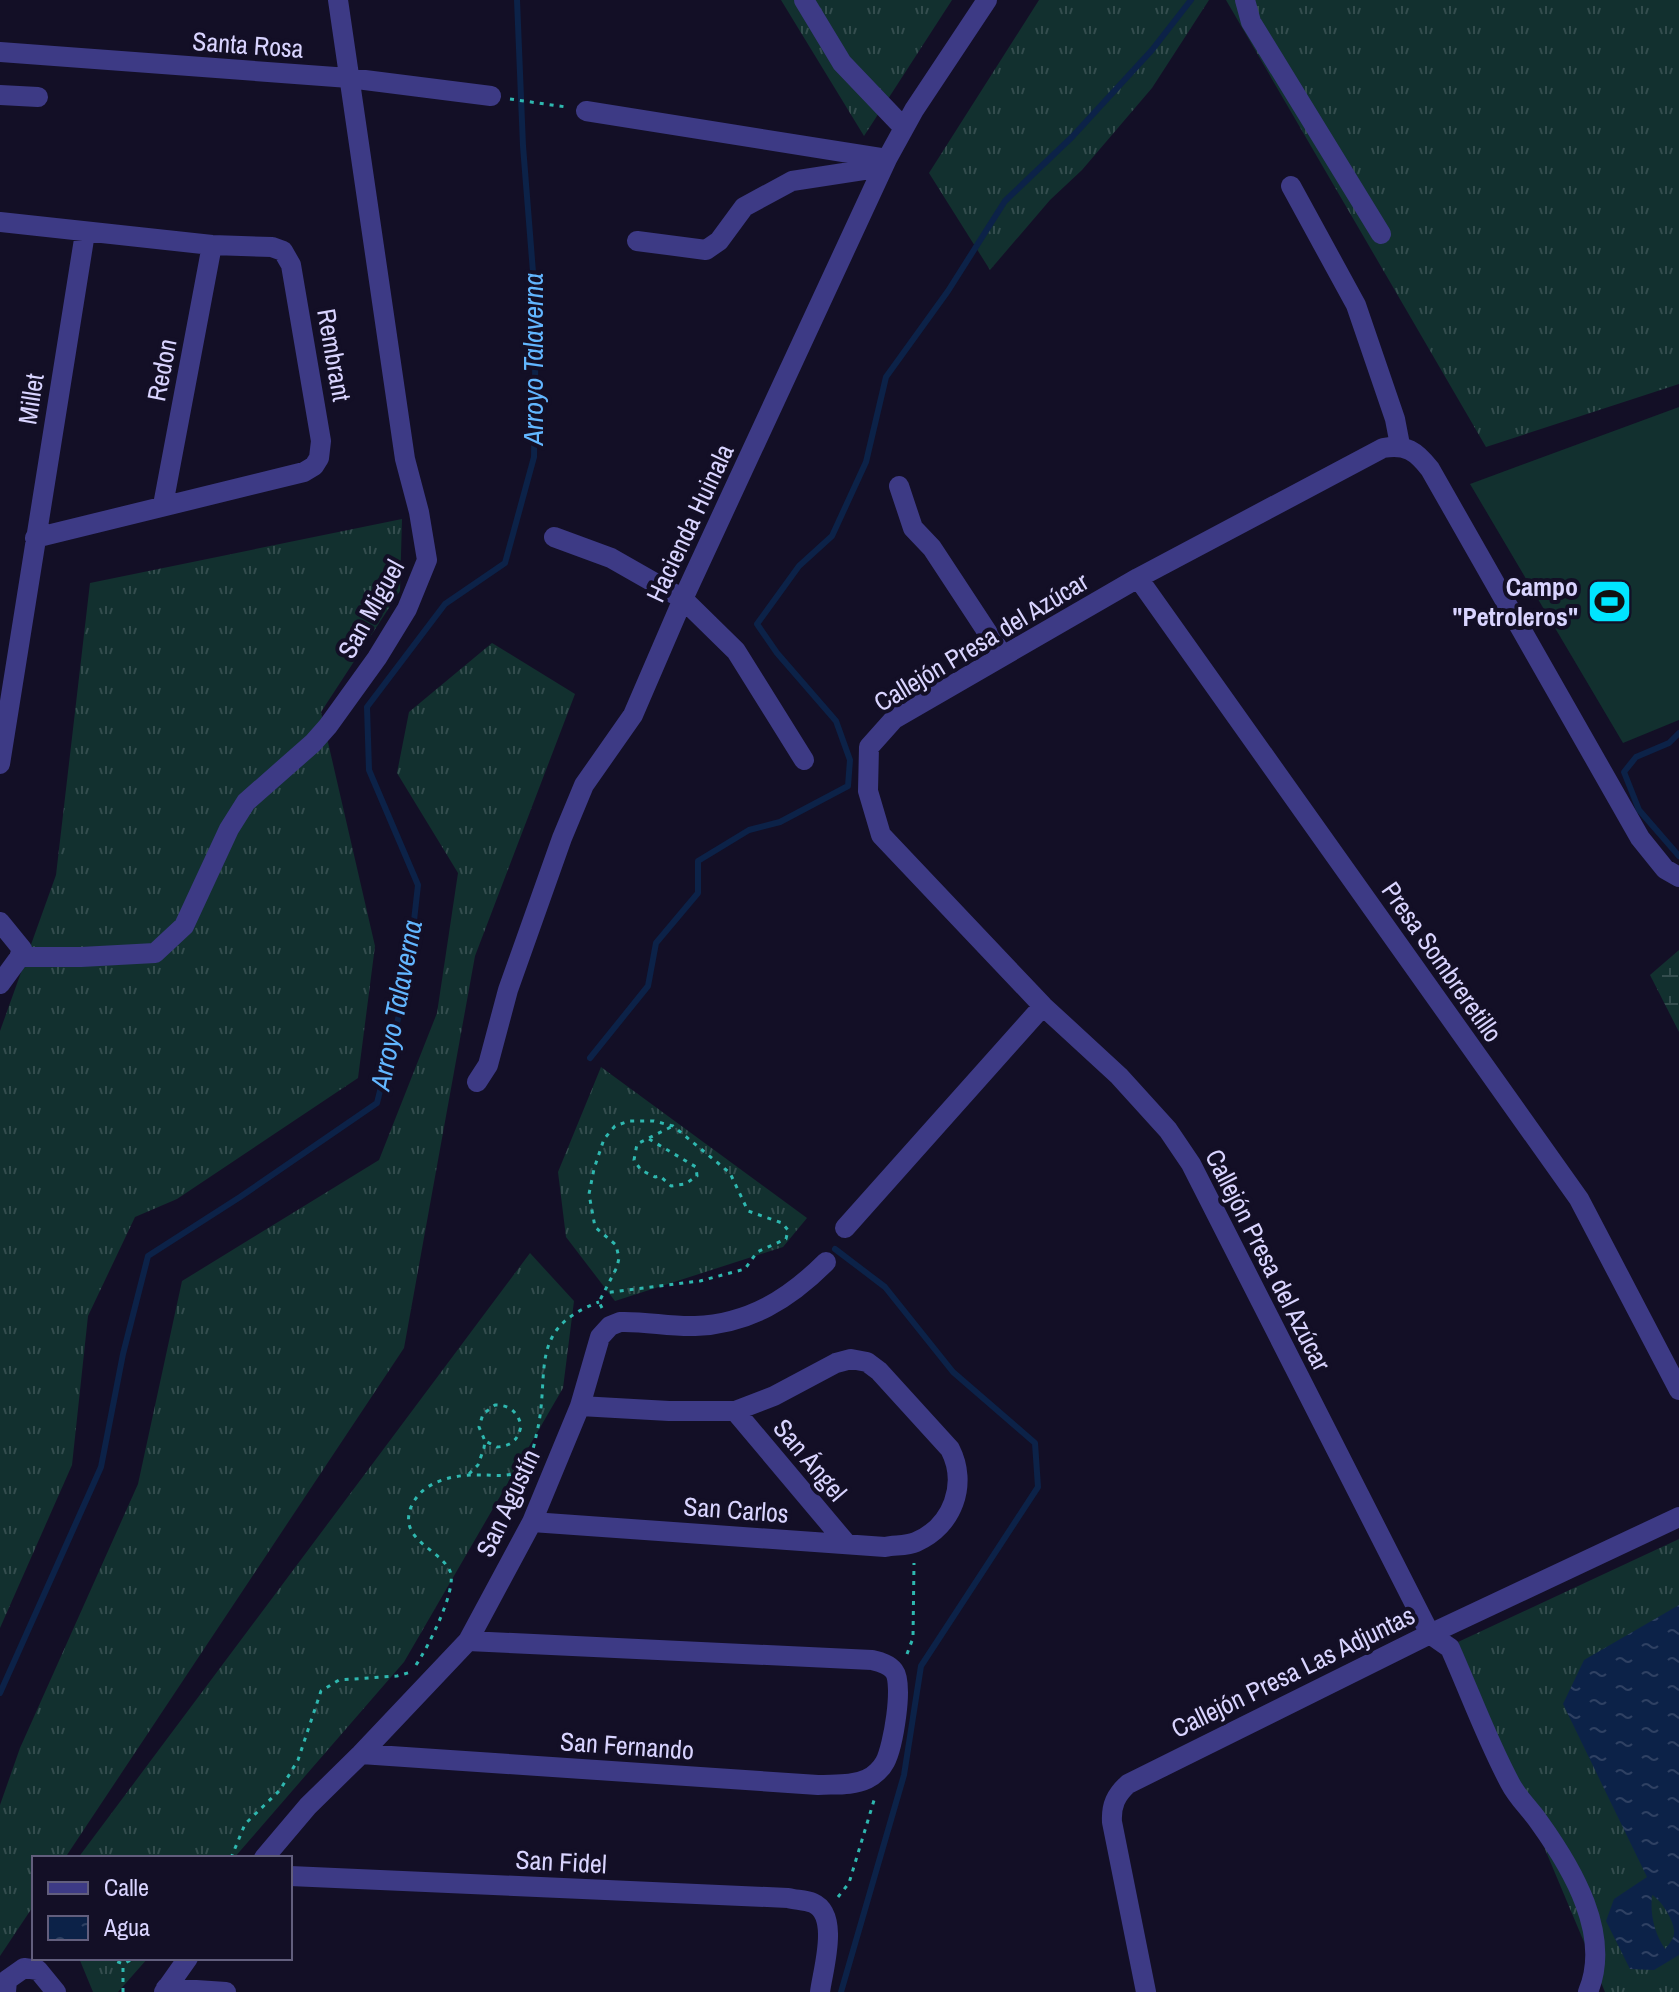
<svg xmlns="http://www.w3.org/2000/svg" width="1679" height="1992" font-family="'Archivo Narrow',sans-serif">
<style>
.grass{fill:url(#grass-tufts)}
.wetland{fill:url(#wetland-marsh)}
.pitch{fill:#12302f}
.water{fill:url(#water-ripples);fill-rule:evenodd}
.lines{fill:none;stroke-linecap:round;stroke-linejoin:round}
.stream{stroke:#0c2248;stroke-width:6}
.path{stroke:#2fb8b0;stroke-width:3;stroke-dasharray:4 6;stroke-linecap:butt}
.minor{stroke:#3d3a85;stroke-width:20}
.labels{text-anchor:middle;stroke-width:8;stroke-linejoin:round;paint-order:stroke}
.street-label{font-size:26px;fill:#d9d4ff;stroke:#130f26}
.poi-label{font-size:26px;font-weight:bold;fill:#d9d4ff;stroke:#130f26;text-anchor:end}
.water-label{font-size:28px;font-style:italic;fill:#62b6ff;stroke:#130f26}
</style>
<defs>
<pattern id="grass-tufts" width="24" height="20" patternUnits="userSpaceOnUse" patternTransform="scale(2)"><rect width="24" height="20" fill="#12302f"/><path d="M3 7l-1-3M5 7V3M7 7l1-3M15 17l-1-3M17 17v-4M19 17l1-3" fill="none" stroke="#344d4e"/></pattern>
<pattern id="wetland-marsh" width="20" height="14" patternUnits="userSpaceOnUse" patternTransform="scale(2)"><rect width="20" height="14" fill="#12302f"/><path d="M1 5h8M5 5V1M11 12h8M15 12V8" fill="none" stroke="#344d4e"/></pattern>
<pattern id="water-ripples" width="26" height="14" patternUnits="userSpaceOnUse" patternTransform="scale(2)"><rect width="26" height="14" fill="#0c2248"/><path d="M2 4q2-2 4 0t4 0M15 11q2-2 4 0t4 0" fill="none" stroke="#2f4163"/></pattern>
</defs>
<rect width="100%" height="100%" fill="#130f26"/>
<path class="grass" d="M781 0H952L864 136Z
M1039 0H1209L1152 88 1082 170 1050 200 990 270 929 173Z
M1226 0H1679V384L1486 447Z
M402 519 400 591 321 712 375 946 358 1078 177 1199 135 1217 88 1316 72 1465 0 1628V1031L56 875 90 583Z
M492 643 575 694 475 956 404 1348 65 1858H34V1905L0 1956V1805L20 1748 138 1484 182 1281 379 1160 437 1013 458 873 397 773 409 712Z
M601 1067 807 1218 783 1247 615 1301 566 1237 558 1172Z
M530 1253 574 1301 563 1388 404 1662 234 1858H78Z
M1679 1539V1992H1605L1458 1642Z
M79 1958H148L118 1992H93Z"/>
<path class="wetland" d="M1679 950V1032L1650 975Z"/>
<path class="pitch" d="M1679 407V720L1623 743 1470 484Z"/>
<path class="water" d="M1679 1605V1955L1654 1970 1630 1969 1606 1921 1614 1899 1647 1877 1563 1704 1584 1660ZM1652 1895C1661 1900 1673 1919 1674 1930 1675 1938 1670 1943 1665 1949 1654 1933 1650 1914 1652 1895Z"/>
<g class="lines">
<path class="stream" d="M1679 733 1669 743 1636 757 1624 772 1639 810 1679 856
M590 1058 648 986 656 943 698 893V861L749 830 780 822 848 786 850 760 836 721 777 653 757 624 799 566 832 536 866 462 886 377 948 291 1005 201 1072 137 1152 50 1191 0
M835 1249 885 1287 953 1372 1035 1443 1038 1487 921 1666 904 1775 841 1992
M0 1693 101 1467 123 1354 148 1256 240 1197 377 1103 407 983 418 885 369 770 367 707 445 604 505 563 534 457 536 310 523 146 517 0"/>
<path class="path" d="M510 99 566 107
M649 1139 696 1167 697 1176 685 1184 671 1186 660 1176 655 1177 641 1170 634 1160 637 1144 673 1126
M602 1308 599 1302 617 1267 619 1258 616 1245 595 1227 589 1194 594 1169 604 1139 615 1126 629 1121H654L673 1126 730 1173 748 1211 782 1223 788 1230 786 1239 757 1252 745 1269 700 1281 604 1293
M469 1474 478 1465 484 1448 485 1441 479 1427 483 1414 495 1405C509 1405 517 1411 521 1425 519 1439 512 1446 497 1447L485 1441
M907 1654 913 1638 914 1563
M416 1665C427 1649 458 1589 450 1571 440 1549 398 1540 411 1507 423 1479 457 1474 484 1475 494 1475 505 1477 514 1473 521 1470 526 1462 530 1455 534 1449 535 1440 537 1432 551 1373 526 1329 599 1302
M231 1858 245 1824 280 1790 298 1760 321 1691 339 1680 397 1676 411 1672
M838 1897 849 1883 875 1797
M108 1958 123 1964 135 1958
M123 1992V1964"/>
<path class="minor" d="M1245 0 1251 22 1381 234
M0 52 349 78 491 96
M0 95 38 97
M586 111 887 159 904 128 842 63 804 0
M1291 186 1356 305 1395 419 1400 445
M0 222 212 245 272 247 283 251 291 265 321 441 319 458 314 466 304 472 35 538
M637 241 706 250 719 241 744 207 792 181 883 167
M899 486 913 528 932 548 1003 656
M163 505 212 245
M554 537 611 558 683 599 736 651 804 760
M1138 578 1579 1199 1679 1390
M0 764 85 233
M0 922 22 949 19 958 0 984
M27 957H81L155 953 184 926 229 829 246 802 313 743 328 726 377 658 407 609 427 560 419 512 405 459 338 0
M477 1082 488 1065 508 990 562 838 584 785 633 715 683 599 887 159 914 110 987 0
M845 1228 1043 1006
M735 1411 846 1543
M532 1522 885 1547C895 1545 907 1546 916 1542 953 1526 968 1484 950 1449L879 1371 867 1362 851 1359 836 1363 774 1396 735 1411H669L580 1406
M361 1754 818 1785C835 1784 852 1786 867 1779 874 1776 882 1768 885 1762 893 1747 904 1684 894 1671 889 1664 880 1662 872 1660L468 1641
M264 1858 308 1806 361 1754 468 1641 532 1522 580 1406 600 1337 610 1326 620 1322C645 1321 670 1327 695 1326 749 1324 789 1299 826 1262
M290 1876 788 1898C796 1900 806 1900 813 1903 840 1915 823 1969 820 1992
M166 1988 226 1992
M6 1992 7 1980 24 1968 38 1970 56 1992
M164 1992 188 1958
M1146 1992 1112 1822C1111 1805 1116 1795 1128 1784L1430 1634 1679 1517
M1588 1992C1612 1935 1572 1868 1539 1822 1530 1809 1517 1797 1510 1783 1487 1740 1470 1693 1450 1648L1430 1634 1191 1164 1168 1130 1119 1076 1043 1006 881 835 868 791 869 747 894 719 1138 578 1383 448C1406 444 1416 451 1430 469L1640 838 1665 869 1679 877"/>
</g>
<defs>
<symbol id="stadium-square" viewBox="-11 -11 22 22"><rect x="-9" y="-9" width="18" height="18" rx="4" fill="#00e5ff" stroke="#130f26"/><path d="M0-5a6.5 5 0 1 0 0 10a6.5 5 0 1 0 0-10ZM-3.5-1.8h7v3.6h-7Z" fill="#111"/></symbol>
</defs>
<g fill-rule="evenodd">
<use href="#stadium-square" x="1584" y="576" width="51" height="51"/>
</g>
<g class="labels">
<g class="street-label">
<text transform="translate(248 45) rotate(4)" y="9">Santa Rosa</text>
<text transform="translate(334 355) rotate(80)" y="9">Rembrant</text>
<text transform="translate(162 370) rotate(-79)" y="9">Redon</text>
<text transform="translate(31 399) rotate(-81)" y="9">Millet</text>
<text transform="translate(690 523) rotate(-65)" y="9">Hacienda Huinala</text>
<text transform="translate(371 609) rotate(-61)" y="9">San Miguel</text>
<text transform="translate(981 642) rotate(-31)" y="9">Callejón Presa del Azúcar</text>
<text transform="translate(1442 962) rotate(55)" y="9">Presa Sombreretillo</text>
<text transform="translate(1268 1260) rotate(63)" y="9">Callejón Presa del Azúcar</text>
<text transform="translate(810 1460) rotate(50)" y="9">San Ángel</text>
<text transform="translate(508 1503) rotate(-65)" y="9">San Agustín</text>
<text transform="translate(736 1510) rotate(4)" y="9">San Carlos</text>
<text transform="translate(1293 1672) rotate(-26)" y="9">Callejón Presa Las Adjuntas</text>
<text transform="translate(627 1746) rotate(4)" y="9">San Fernando</text>
<text transform="translate(561 1862) rotate(3)" y="9">San Fidel</text>
</g>
<g class="poi-label">
<text x="1578" y="596">Campo<tspan x="1578" dy="30">"Petroleros"</tspan></text>
</g>
<g class="water-label">
<text transform="translate(533 359) rotate(-90)" y="10">Arroyo Talaverna</text>
<text transform="translate(396 1005) rotate(-79)" y="10">Arroyo Talaverna</text>
</g>
</g>
<rect x="32" y="1856" width="260" height="104" fill="#130f26" stroke="#625e7d" stroke-width="2"/>
<rect x="48" y="1882" width="40" height="12" fill="#3d3a85" stroke="#625e7d" stroke-width="2"/>
<text x="104" y="1896" font-size="24" fill="#d9d4ff">Calle</text>
<rect x="48" y="1916" width="40" height="24" fill="url(#water-ripples)" stroke="#625e7d" stroke-width="2"/>
<text x="104" y="1936" font-size="24" fill="#d9d4ff">Agua</text>
</svg>
